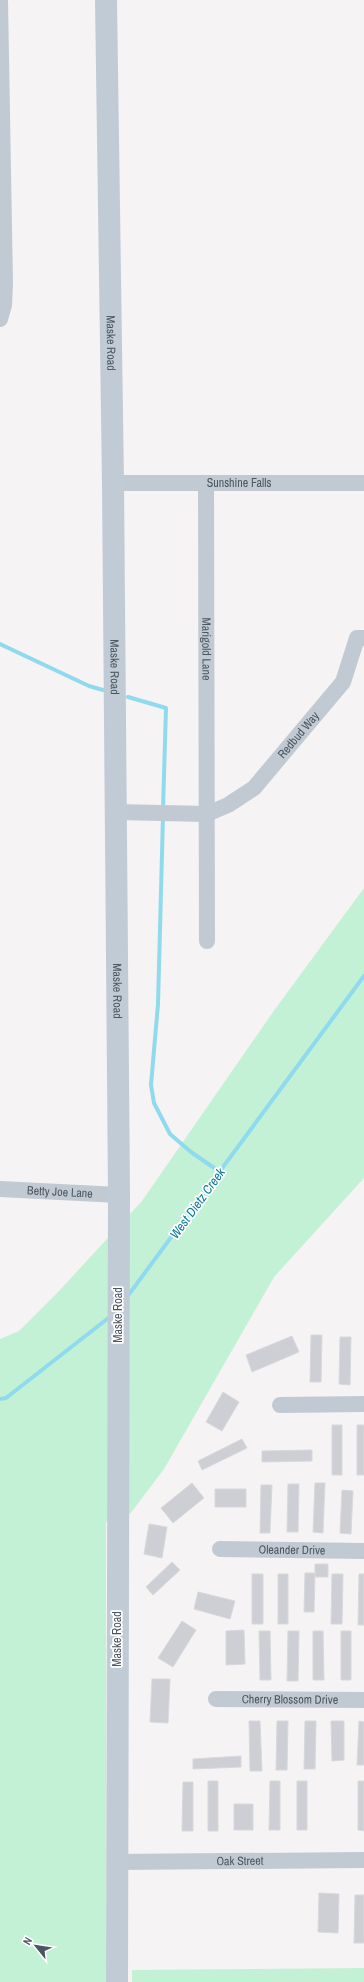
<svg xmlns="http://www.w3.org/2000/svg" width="364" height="1982" font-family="'Archivo Narrow',sans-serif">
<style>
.green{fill:#c3f1d5}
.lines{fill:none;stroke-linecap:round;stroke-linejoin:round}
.stream{stroke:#90daee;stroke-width:4}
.building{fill:#cdcfd5;stroke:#d7d9de}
.street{stroke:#c1cad2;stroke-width:16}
.secondary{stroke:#c1cbd6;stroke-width:22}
.labels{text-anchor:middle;stroke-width:3.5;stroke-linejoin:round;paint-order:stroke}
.street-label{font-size:12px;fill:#4a5661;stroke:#fff}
.water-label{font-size:13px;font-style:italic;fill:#0c7c9b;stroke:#fff}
</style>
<rect width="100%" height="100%" fill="#f5f3f3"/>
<path class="green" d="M364 888V1178L274 1277 164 1469 130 1514 106 1522V1982H0V1339L19 1331 59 1291 142 1201 273 1012Z
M364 1968V1982H132V1970Z"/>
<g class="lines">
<path class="stream" d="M0 644 89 686 103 690
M128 697 166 708 163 809
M163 816 158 1004 151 1085 154 1103 170 1134 191 1152 220 1172
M127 1297 364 976
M0 1399 6 1398 111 1316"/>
</g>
<path class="building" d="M311 1335H322L321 1382H310Z
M292 1336 299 1352 252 1372 246 1355Z
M340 1337H351L350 1385 339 1384Z
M223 1392 239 1402 222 1431 206 1422Z
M332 1425H342V1475H332Z
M357 1425H364V1475H357Z
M242 1439 247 1448 202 1470 198 1461Z
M312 1450V1461L262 1462V1451Z
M192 1483 204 1498 173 1523 161 1508Z
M315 1483H325L323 1533 313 1532Z
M288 1484H299L298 1532H287Z
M261 1485H272L270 1533H260Z
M215 1489H246V1507H215Z
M342 1490 353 1491 351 1534 340 1533Z
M149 1524 167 1527 162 1558 144 1554Z
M172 1562 180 1570 153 1595 146 1587Z
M315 1564H328V1577H315Z
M305 1573H315L314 1612H304Z
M252 1574H263V1624H252Z
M278 1574H288V1624H278Z
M332 1574H343L342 1624H331Z
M359 1574H364V1625H358Z
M198 1592 235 1601 230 1619 194 1609Z
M182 1621 196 1630 173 1667 158 1658Z
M244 1630 245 1664 226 1665V1631Z
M259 1631H270L271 1680H260Z
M288 1631H299L298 1681H287Z
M313 1631H323L324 1680H313Z
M341 1631H351V1680H341Z
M152 1679H170L168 1723 150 1722Z
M249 1721H260L262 1771H250Z
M277 1721H288L287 1770H276Z
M305 1721H316L315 1769H304Z
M331 1721H344V1760L332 1761Z
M359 1721 364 1722V1765H357Z
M241 1756V1767L193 1769V1759Z
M208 1781H218V1831H208Z
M270 1781H280V1830H269Z
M297 1781H307V1830H297Z
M358 1781H364V1831L358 1830Z
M183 1782H193V1831H182Z
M234 1804H253V1830H234Z
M319 1893 339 1894 338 1933 318 1932Z
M355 1895H364V1943H354Z"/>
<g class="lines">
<g class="street">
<path d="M0 319 4 305 5 284 0 0"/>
<path id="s1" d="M113 483H364"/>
<path id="s2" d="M206 483 207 941"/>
<path id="s3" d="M116 812 207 814 228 805 254 788 343 682 357 638H364"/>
<path id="s4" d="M0 1189 119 1195"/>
<path d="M280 1405 364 1404"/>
<path id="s5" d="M220 1549 364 1551"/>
<path id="s6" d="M216 1699 364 1700"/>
<path id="s7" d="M117 1862 364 1860"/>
</g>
<path class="secondary" id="s8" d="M106 0 113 483 119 1195 117 1982"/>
</g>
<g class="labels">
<g class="street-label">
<text dy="4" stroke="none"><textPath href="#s8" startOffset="343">Maske Road</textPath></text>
<text dy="4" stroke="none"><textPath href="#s1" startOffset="126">Sunshine Falls</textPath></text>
<text dy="4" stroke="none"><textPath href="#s2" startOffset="166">Marigold Lane</textPath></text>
<text dy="4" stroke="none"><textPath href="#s8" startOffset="667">Maske Road</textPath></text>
<text dy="4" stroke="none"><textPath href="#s3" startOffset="214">Redbud Way</textPath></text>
<text dy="4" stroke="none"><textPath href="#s8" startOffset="991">Maske Road</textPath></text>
<text dy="4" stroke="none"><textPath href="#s4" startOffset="60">Betty Joe Lane</textPath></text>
<text transform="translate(118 1315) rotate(-90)" y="4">Maske Road</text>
<text dy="4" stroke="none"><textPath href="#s5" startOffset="72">Oleander Drive</textPath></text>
<text transform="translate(117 1639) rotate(-90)" y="4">Maske Road</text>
<text dy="4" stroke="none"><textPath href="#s6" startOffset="74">Cherry Blossom Drive</textPath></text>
<text dy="4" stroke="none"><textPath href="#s7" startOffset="123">Oak Street</textPath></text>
</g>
<g class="water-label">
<text transform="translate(197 1203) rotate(-54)" y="5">West Dietz Creek</text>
</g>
</g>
<g transform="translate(36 1946) rotate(300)" stroke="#ffffff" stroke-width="3" paint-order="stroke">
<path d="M0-3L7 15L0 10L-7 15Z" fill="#4a5661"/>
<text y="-6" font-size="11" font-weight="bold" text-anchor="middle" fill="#4a5661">N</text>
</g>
</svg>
